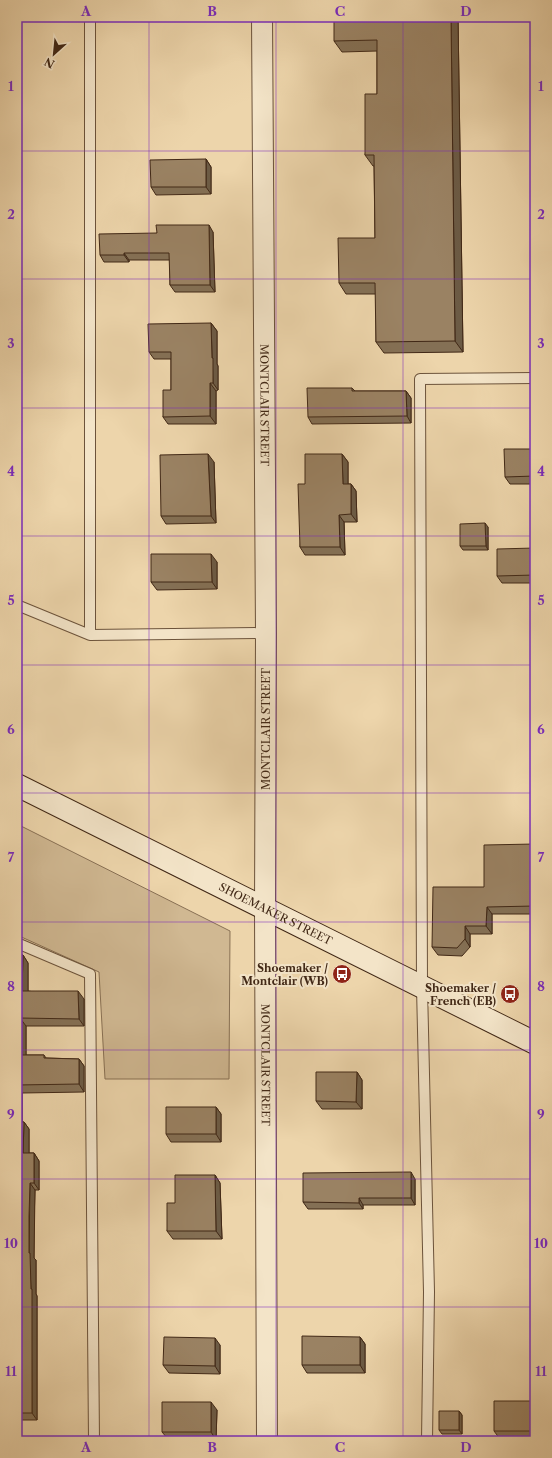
<svg xmlns="http://www.w3.org/2000/svg" width="552" height="1458" font-family="'Libre Caslon Text',serif">
<style>
.green{fill:#d0b892;stroke:#887054}
.lines{fill:none;stroke-linecap:round;stroke-linejoin:round}
.lane-casing{stroke:#6c533b;stroke-width:12}
.street-casing{stroke:#6c533b;stroke-width:22}
.secondary-casing{stroke:#412816;stroke-width:24}
.lane{stroke:#f3e4c8;stroke-width:10}
.street{stroke:#f3e4c8;stroke-width:20}
.secondary{stroke:#f3e4c8;stroke-width:22}
.wall{fill:#847055;stroke:#412816}
.shaded-wall{fill:#6c5b45;stroke:#412816}
.building{fill:#9a8263;stroke:#412816}
.grid{fill:none;stroke:#7b2cbf;stroke-width:1;stroke-opacity:0.55}
.labels{text-anchor:middle;stroke-width:4;stroke-linejoin:round;paint-order:stroke}
.street-label{font-size:11px;fill:#412816;stroke:#f3e4c8}
.poi-label{font-size:11px;font-weight:bold;fill:#412816;stroke:#f3e4c8;text-anchor:end}
.neatline{fill:none;stroke:#7b2cbf;stroke-width:1.5}
.grid-label{font-size:13px;text-anchor:middle;font-weight:bold;fill:#7b2cbf}
</style>
<rect width="100%" height="100%" fill="#edd5ab"/>
<filter id="stains"><feTurbulence type="fractalNoise" baseFrequency=".005" numOctaves="4"/><feColorMatrix values="0 0 0 0 .2 0 0 0 0 .09 0 0 0 0 .02 0 0 0 .5 -.17"/></filter>
<radialGradient id="worn" r=".72"><stop offset=".6" stop-color="#630" stop-opacity="0"/><stop offset="1" stop-color="#630" stop-opacity=".3"/></radialGradient>
<path class="green" d="M17 824 230 931 229 1079H105L99 972 17 935Z"/>
<g class="lines">
<defs>
<path id="lane" d="M17 605 90 635 266 633
M90 635V17
M17 943 90 974 94 1441
M427 1441 429 1292 422 987 420 379 535 378"/>
<g id="street">
<path id="s1" d="M262 17 266 633 265 909 267 1441"/>
</g>
<g id="secondary">
<path id="s2" d="M17 785 535 1043"/>
</g>
</defs>
<use href="#lane" class="lane-casing"/>
<use href="#street" class="street-casing"/>
<use href="#secondary" class="secondary-casing"/>
<use href="#lane" class="lane"/>
<use href="#street" class="street"/>
<use href="#secondary" class="secondary"/>
</g>
<path class="wall" d="M458 17 463 352 384 353 376 342V294H346L339 283 375 238 374 166H373L365 155 377 94V51L342 52 334 41Z
M206 159 211 167V194L156 195 151 187Z
M213 232 215 292H175L170 285V260H129V262H104L100 255 157 233Z
M211 323 217 331V364L218 366V390L216 391V424H168L163 417 171 390V359H154L149 352Z
M352 388 355 391H406L411 398V423L312 424 308 417Z
M535 449V484H510L505 477Z
M342 454 348 462V484H351L356 491 357 522H344L345 555H305L300 547 305 484Z
M214 462 216 523 166 524 161 516Z
M488 527V550H463L460 546Z
M535 548V583H502L497 576Z
M217 562V589L157 590 151 582Z
M535 844V914H492V934H470V947L462 956 438 955 432 947 484 887Z
M17 955H23L28 963V991L84 999V1026H26V1055H44L46 1058 79 1059 84 1066V1092L22 1093V1122H24L29 1129V1153H34L39 1161V1190H35L34 1223V1258L36 1260V1294L37 1296V1420H17Z
M357 1072 362 1080V1109H322L316 1101Z
M216 1107 221 1114V1142H171L166 1134Z
M215 1175 220 1183 222 1239H173L167 1231 175 1203Z
M415 1179V1205H363V1209H308L303 1202Z
M360 1337 365 1344V1373H307L302 1365Z
M220 1345V1374L169 1373 163 1365Z
M535 1401V1439H500L494 1431Z
M217 1410 216 1440 168 1439 162 1432Z
M459 1411 462 1415V1434H442L439 1430Z"/>
<path class="shaded-wall" d="M451 17H458L463 352 455 341Z
M206 159 211 167V194L206 187Z
M209 225 213 232 215 292 210 285Z
M124 253 129 260V262L124 255Z
M211 323 217 331V364L218 366V390L213 383Z
M210 383 216 391V424L210 416Z
M406 391 411 398V423L407 416Z
M208 454 214 462 216 523 211 516Z
M342 454 348 462V491L343 484Z
M351 484 356 491 357 522 351 514Z
M339 515 344 522 345 555 340 547Z
M485 523 488 527V550L486 546Z
M211 554 217 562V589L212 582Z
M487 907 492 914V934L486 926Z
M465 926 470 934V947L465 939Z
M23 955 28 963V999L22 991Z
M78 991 84 999V1026L79 1019Z
M20 1018 26 1026V1062L21 1055Z
M79 1059 84 1066V1092L79 1084Z
M357 1072 362 1080V1109L356 1102Z
M17 1086 22 1093V1129L17 1122Z
M216 1107 221 1114V1142L216 1134Z
M24 1122 29 1129V1161L23 1153Z
M34 1153 39 1161V1190L34 1183Z
M411 1172 415 1179V1205L411 1198Z
M215 1175 220 1183 222 1239 216 1231Z
M30 1183 35 1190 34 1258 36 1260V1294L37 1296V1420L32 1413 31 1289 29 1253Z
M359 1198 363 1205V1209L359 1203Z
M360 1337 365 1344V1373L360 1365Z
M215 1338 220 1345V1374L215 1366Z
M211 1402 217 1410 216 1440 211 1432Z
M459 1411 462 1415V1434L459 1430Z"/>
<path class="building" d="M334 17H451L455 341 376 342 375 283H339L338 238H375L374 155H365V94H377V40L334 41Z
M206 159V187H151L150 160Z
M156 225H209L210 285H170L169 253H124V255H100L99 234 157 233Z
M211 323 212 358H213V383H210V416L163 417V390H171V352H149L148 324Z
M307 388H352V391H406L407 416 308 417Z
M504 449H535V476L505 477Z
M208 454 211 516H161L160 455Z
M305 454H342L343 484H351V514L339 515 340 547H300L298 484H305Z
M485 523 486 546H460V524Z
M535 548V575L497 576V549Z
M151 554H211L212 582H151Z
M535 844V906L487 907 486 926H465V939L457 948 432 947 433 887H484V845Z
M17 955H23L22 991H78L79 1019 20 1018 21 1055H44V1058L79 1059V1084L17 1085Z
M316 1072H357L356 1102 316 1101Z
M166 1107H216V1134H166Z
M17 1122H24L23 1153H34V1183H30L29 1216V1253H30L31 1289H32V1413H17Z
M411 1172V1198H359V1203L303 1202V1173Z
M175 1175H215L216 1231H167V1203H175Z
M302 1336 360 1337V1365H302Z
M164 1337 215 1338V1366L163 1365Z
M494 1401H535V1431H494Z
M162 1402H211V1432H162Z
M439 1411H459V1430H439Z"/>
<path class="grid" d="M149 17V1441M276 17V1441M403 17V1441M17 151H535M17 279H535M17 408H535M17 536H535M17 665H535M17 793H535M17 922H535M17 1050H535M17 1179H535M17 1307H535"/>
<defs>
<symbol id="bus-disc" viewBox="-11 -11 22 22"><circle r="9.5" fill="#8f2418" stroke="#f3e4c8"/><path d="M-5-6H5V4H4V6H2V4H-2V6H-4V4H-5ZM-3.5-4V0h7V-4ZM-3.5 1.2v1.5H-2V1.2ZM2 1.2v1.5H3.5V1.2Z" fill="#fff"/></symbol>
</defs>
<g fill-rule="evenodd">
<use href="#bus-disc" x="331" y="963" width="22" height="22"/>
<use href="#bus-disc" x="499" y="983" width="22" height="22"/>
</g>
<g class="labels">
<g class="street-label">
<text dy="4" stroke="none"><textPath href="#s1" startOffset="388">MONTCLAIR STREET</textPath></text>
<text transform="translate(266 729) rotate(-90)" y="4">MONTCLAIR STREET</text>
<text dy="4" stroke="none"><textPath href="#s2" startOffset="289">SHOEMAKER STREET</textPath></text>
<text dy="4" stroke="none"><textPath href="#s1" startOffset="1048">MONTCLAIR STREET</textPath></text>
</g>
<g class="poi-label">
<text x="328" y="972">Shoemaker /<tspan x="328" dy="13">Montclair (WB)</tspan></text>
<text x="496" y="992">Shoemaker /<tspan x="496" dy="13">French (EB)</tspan></text>
</g>
</g>
<rect width="552" height="1458" fill="none" stroke="#edd5ab" stroke-width="44"/>
<g transform="translate(54 54) rotate(207)" stroke="#f3e4c8" stroke-width="3" paint-order="stroke">
<path d="M0-3L7 15L0 10L-7 15Z" fill="#412816"/>
<text y="-6" font-size="11" font-weight="bold" text-anchor="middle" fill="#412816">N</text>
</g>
<rect x="22" y="22" width="508" height="1414" class="neatline"/>
<g class="grid-label">
<text x="86" y="16">A</text>
<text x="212" y="16">B</text>
<text x="340" y="16">C</text>
<text x="466" y="16">D</text>
<text x="11" y="91">1</text>
<text x="541" y="91">1</text>
<text x="11" y="219">2</text>
<text x="541" y="219">2</text>
<text x="11" y="348">3</text>
<text x="541" y="348">3</text>
<text x="11" y="476">4</text>
<text x="541" y="476">4</text>
<text x="11" y="605">5</text>
<text x="541" y="605">5</text>
<text x="11" y="734">6</text>
<text x="541" y="734">6</text>
<text x="11" y="862">7</text>
<text x="541" y="862">7</text>
<text x="11" y="991">8</text>
<text x="541" y="991">8</text>
<text x="11" y="1119">9</text>
<text x="541" y="1119">9</text>
<text x="11" y="1248">10</text>
<text x="541" y="1248">10</text>
<text x="11" y="1376">11</text>
<text x="541" y="1376">11</text>
<text x="86" y="1452">A</text>
<text x="212" y="1452">B</text>
<text x="340" y="1452">C</text>
<text x="466" y="1452">D</text>
</g>
<rect width="100%" height="100%" filter="url(#stains)"/>
<rect width="100%" height="100%" fill="url(#worn)"/>
</svg>
